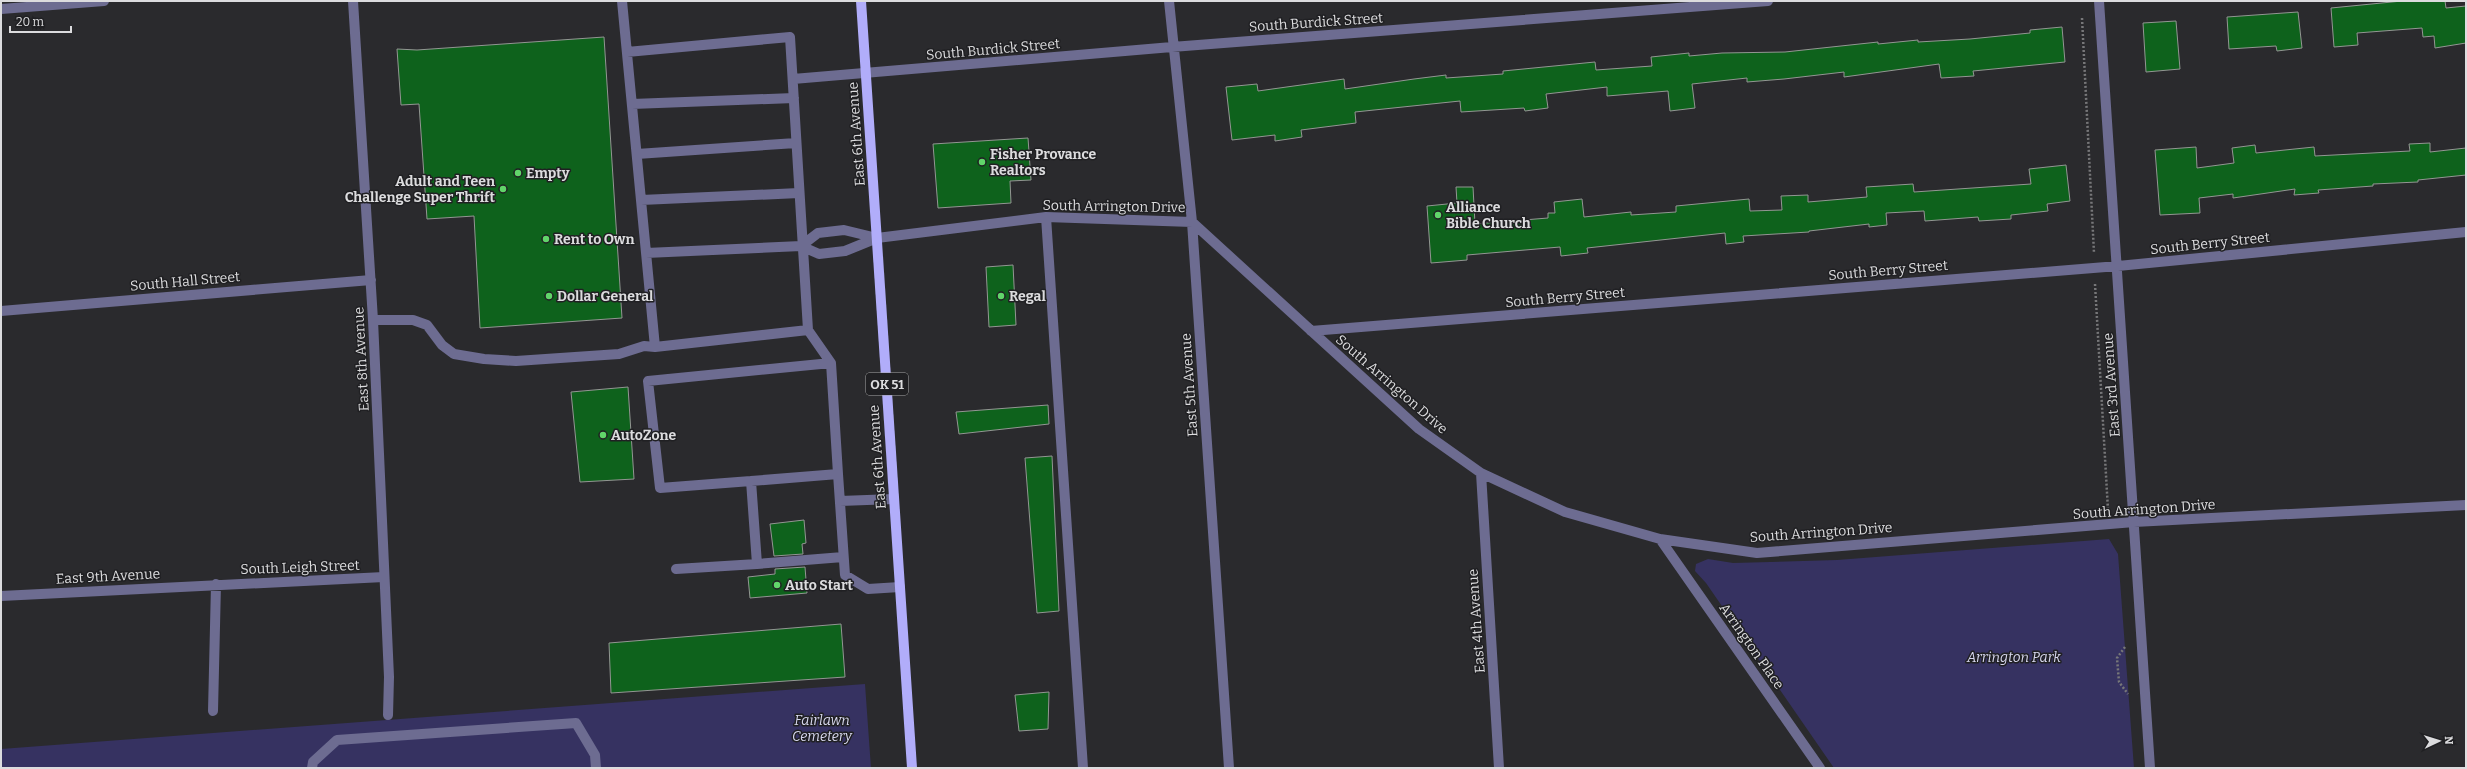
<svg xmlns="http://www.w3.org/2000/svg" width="2467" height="769" font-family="Bitter,serif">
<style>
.green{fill:#363261}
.building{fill:#0e621c;stroke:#939693}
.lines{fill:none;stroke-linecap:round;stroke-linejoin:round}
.path{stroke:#777779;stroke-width:2.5;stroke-dasharray:2 2;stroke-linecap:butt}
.minor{stroke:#6d6c91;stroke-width:10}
.major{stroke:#b1adfa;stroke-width:10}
.poi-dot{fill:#61d56a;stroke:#202023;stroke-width:1.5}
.labels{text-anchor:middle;stroke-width:3;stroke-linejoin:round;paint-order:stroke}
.shield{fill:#202023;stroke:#a4a4a6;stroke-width:1}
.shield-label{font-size:13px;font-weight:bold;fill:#dcdcde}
.street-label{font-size:14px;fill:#dcdcde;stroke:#202023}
.poi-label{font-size:14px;font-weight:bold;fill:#dcdcde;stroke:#202023;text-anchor:start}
.park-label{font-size:14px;font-style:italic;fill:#d6d6ed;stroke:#202023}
</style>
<rect width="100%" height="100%" fill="#2a2a2d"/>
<path class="green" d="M2109 539 2118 554 2134 768H1834L1706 583 1695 571 1696 564 1708 559 1733 563 1837 560Z
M865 684 871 768H1V749Z"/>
<path class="building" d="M2402 1H2445L2446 8 2466 6V43L2435 48 2434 36 2423 37 2422 28 2357 33 2358 45 2334 47 2331 8Z
M2298 12 2302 48 2277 51 2276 46 2229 49 2227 17Z
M2176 21 2180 69 2146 72 2143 23Z
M2062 27 2065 62 1973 71 1974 76 1941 78 1939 64 1844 77V72L1784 79 1747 82V78L1692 84 1695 108 1670 111 1668 91 1607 96V87L1546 94 1548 108 1525 111 1524 108 1461 112 1460 101 1355 112 1356 123 1301 130 1302 137 1275 141V135L1232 140 1226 87 1257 84 1258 91 1344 79 1345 89 1414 79 1446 75V78L1503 74V71L1595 62 1596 70 1652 66 1651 57 1689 53V56L1722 53 1785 52 1878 42V44L1918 40V42L1970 39 2030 33V30Z
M604 37 622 318 480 328 474 216 427 219 419 104 401 105 397 49 417 50Z
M1028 138 1031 180 1010 181 1011 203 938 208 933 144Z
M2430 143V152L2466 148V175L2418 180V182L2373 184V186L2318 190 2319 193 2294 195 2295 189 2233 198V194L2199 198 2200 213 2160 215 2155 150 2196 147 2197 168 2234 163 2232 148 2255 145 2256 153 2314 147 2315 156 2410 151 2409 144Z
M2066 165 2070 201 2047 204 2048 211 2011 215V219L1979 221 1978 217 1925 221 1924 211 1886 213 1887 225 1869 227V224L1809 231V232L1743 236 1744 242 1726 244 1725 233 1587 248 1588 253 1561 256 1560 247 1467 255V260L1431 263 1427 206 1457 203 1456 187H1473L1475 224 1548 218V213H1555L1554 202 1582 199 1584 217 1631 212V215L1676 212V206L1749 199 1750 211 1782 210 1781 196 1808 195V202L1867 197 1866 187 1913 184 1914 192 2031 184 2029 169Z
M1013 265 1016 325 989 327 986 267Z
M628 387 634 479 580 482 571 392Z
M1048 405 1049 424 959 434 956 412Z
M1052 456 1059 611 1037 613 1025 458Z
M804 520 806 543 802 544 803 554 774 556 770 524Z
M805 567 807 593 750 598 748 577 775 574V569Z
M841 624 845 677 611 693 609 643Z
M1049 692 1048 729 1019 731 1015 695Z"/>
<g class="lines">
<path class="path" d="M2082 18 2094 253
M2095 284 2108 510
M2125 647 2117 658 2119 682 2128 694"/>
<path class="minor" d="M353 1 373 320 389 677 388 715
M1169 1 1192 222 1229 768
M2099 1 2150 768
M1 9 104 1
M627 52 790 37 808 330 655 347
M793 79 1172 47 1768 1
M632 104 794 98
M637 154 796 143
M641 200 799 193
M1046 217 1083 768
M844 230 877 238 845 251 819 254 801 246 818 233Z
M877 238 1046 217 1192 222 1419 429 1481 473 1565 512 1660 539 1757 553 2134 522 2466 505
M646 253 801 246
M1 311 371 280
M373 320H413L427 325 442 345 454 354 484 359 516 361 619 354 644 346 655 347 622 1
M808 330 831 363
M1311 331 2118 266 2466 232
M1481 473 1499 768
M751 481 660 488 648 381 831 363 838 474
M840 501 894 499
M1660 539 1820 768
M843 557 757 564 751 481 838 474 845 575 868 589 900 587
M676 569 757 564
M1 596 384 577
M213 711 216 584
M312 768 313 762 337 740 576 723 595 755 596 768"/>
<path class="major" d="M861 1 912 768"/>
</g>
<g class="poi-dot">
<circle cx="982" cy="162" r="4"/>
<circle cx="518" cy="173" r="4"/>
<circle cx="503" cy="189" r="4"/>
<circle cx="1438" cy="215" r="4"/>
<circle cx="546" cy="239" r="4"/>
<circle cx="549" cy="296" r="4"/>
<circle cx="1001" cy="296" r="4"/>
<circle cx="603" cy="435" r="4"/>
<circle cx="777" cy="585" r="4"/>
</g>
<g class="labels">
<rect class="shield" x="866" y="373" width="42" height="22" rx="3"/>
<g class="shield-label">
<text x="887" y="389">OK 51</text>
</g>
<g class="street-label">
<text transform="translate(1316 22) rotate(-4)" y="5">South Burdick Street</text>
<text transform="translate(993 49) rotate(-5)" y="5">South Burdick Street</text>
<text transform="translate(856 134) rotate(-94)" y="5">East 6th Avenue</text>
<text transform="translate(1114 206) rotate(1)" y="5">South Arrington Drive</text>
<text transform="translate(2210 243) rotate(-6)" y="5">South Berry Street</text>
<text transform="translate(1888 270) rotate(-5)" y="5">South Berry Street</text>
<text transform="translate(185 281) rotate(-5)" y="5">South Hall Street</text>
<text transform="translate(1565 297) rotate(-5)" y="5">South Berry Street</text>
<text transform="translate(361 359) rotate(-93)" y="5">East 8th Avenue</text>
<text transform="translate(1392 384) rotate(41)" y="5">South Arrington Drive</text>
<text transform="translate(1189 385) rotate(-94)" y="5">East 5th Avenue</text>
<text transform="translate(2111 385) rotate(-94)" y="5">East 3rd Avenue</text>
<text transform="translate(877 457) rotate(-94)" y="5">East 6th Avenue</text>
<text transform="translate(2144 509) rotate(-4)" y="5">South Arrington Drive</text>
<text transform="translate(1821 532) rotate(-4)" y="5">South Arrington Drive</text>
<text transform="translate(300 567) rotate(-2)" y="5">South Leigh Street</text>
<text transform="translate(108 576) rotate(-3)" y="5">East 9th Avenue</text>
<text transform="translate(1476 621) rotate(-94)" y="5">East 4th Avenue</text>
<text transform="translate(1752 646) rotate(55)" y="5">Arrington Place</text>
</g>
<g class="poi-label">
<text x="990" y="159">Fisher Provance<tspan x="990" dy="16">Realtors</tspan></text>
<text x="526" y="178">Empty</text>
<text x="495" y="186" text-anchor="end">Adult and Teen<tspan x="495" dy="16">Challenge Super Thrift</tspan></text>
<text x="1446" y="212">Alliance<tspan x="1446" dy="16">Bible Church</tspan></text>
<text x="554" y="244">Rent to Own</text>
<text x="557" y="301">Dollar General</text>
<text x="1009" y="301">Regal</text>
<text x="611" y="440">AutoZone</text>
<text x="785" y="590">Auto Start</text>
</g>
<g class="park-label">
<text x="2014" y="662">Arrington Park</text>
<text x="822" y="725">Fairlawn<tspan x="822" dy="16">Cemetery</tspan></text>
</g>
</g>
<rect width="2467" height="769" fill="none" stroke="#dcdcde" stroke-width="4"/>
<g transform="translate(2439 741) rotate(86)" stroke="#202023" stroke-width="3" paint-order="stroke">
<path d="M0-3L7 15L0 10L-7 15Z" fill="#dcdcde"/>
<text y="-6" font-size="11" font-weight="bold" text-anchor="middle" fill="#dcdcde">N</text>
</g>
<path d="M10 26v6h61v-6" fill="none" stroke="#dcdcde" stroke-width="2"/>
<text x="16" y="26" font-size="12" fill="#dcdcde" stroke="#202023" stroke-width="3" paint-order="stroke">20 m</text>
</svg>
